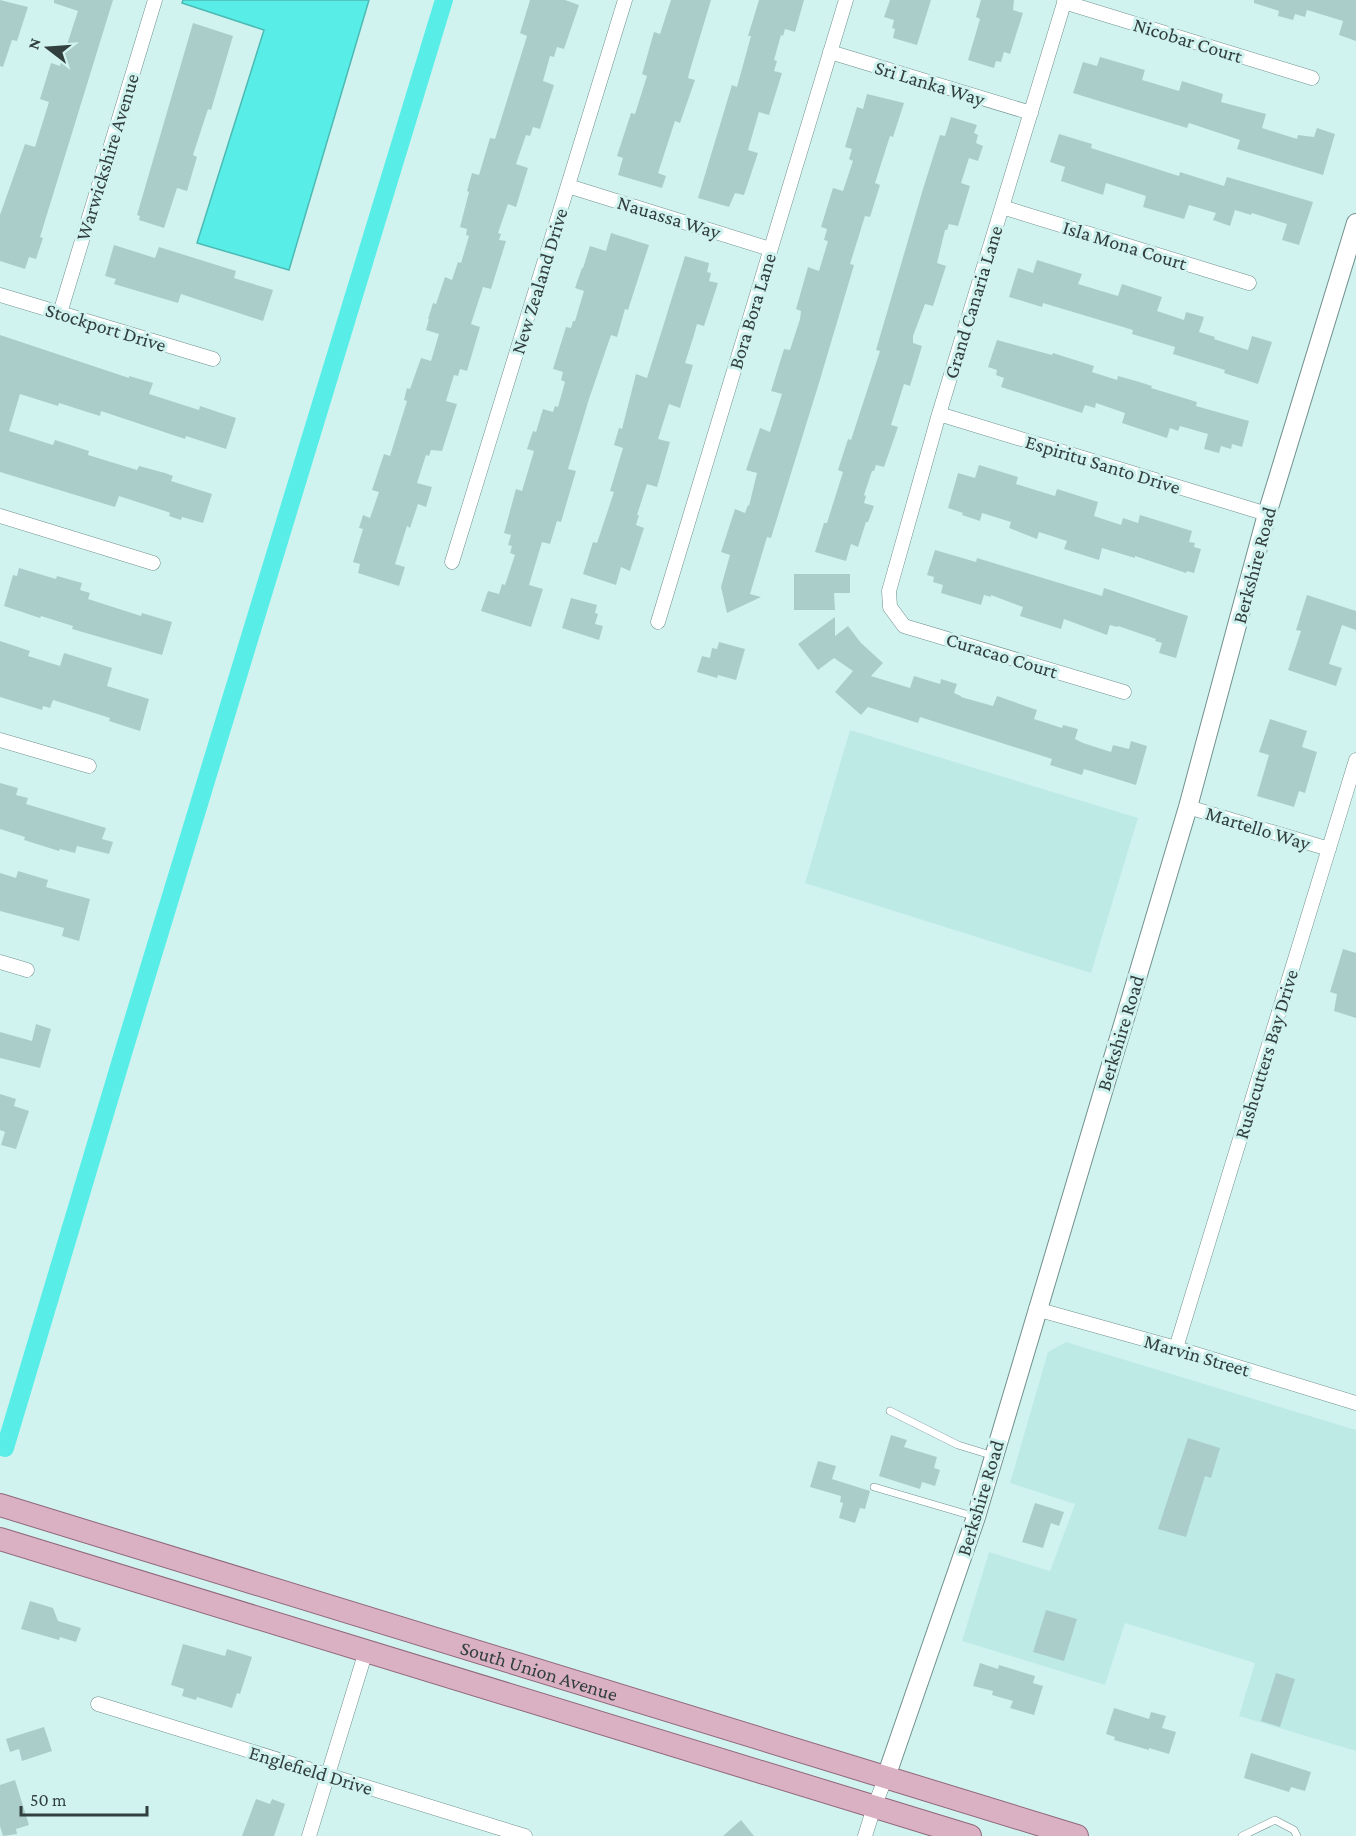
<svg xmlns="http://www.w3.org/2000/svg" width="1356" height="1836" font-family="'Crimson Pro',serif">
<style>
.built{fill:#beeae6}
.water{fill:#58eee7;stroke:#4cbab4;stroke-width:1.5}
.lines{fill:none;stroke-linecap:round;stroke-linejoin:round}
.canal{stroke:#58eee7;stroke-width:18}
.building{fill:#abcdca}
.service-casing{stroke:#71918e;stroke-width:8}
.minor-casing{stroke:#71918e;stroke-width:15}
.tertiary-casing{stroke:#71918e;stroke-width:20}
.primary-casing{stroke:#8f677a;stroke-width:24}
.service{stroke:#fff;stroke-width:7}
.minor{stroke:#fff;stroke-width:14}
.tertiary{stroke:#fff;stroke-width:18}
.primary{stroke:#dab0c3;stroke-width:22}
.labels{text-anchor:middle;stroke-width:6;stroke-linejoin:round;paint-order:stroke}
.street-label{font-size:20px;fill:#313f3e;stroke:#d1f3f0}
</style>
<rect width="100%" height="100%" fill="#d1f3f0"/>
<path class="built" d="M850 730 1138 818 1091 973 805 883Z
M1066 1342 1356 1430V1751L1239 1716 1255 1663 1125 1623 1105 1685 962 1641 989 1552 1050 1571 1075 1504 1010 1483 1048 1352Z"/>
<path class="water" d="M183 0H369L289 270 197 243 264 30 182 3Z"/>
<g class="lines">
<path class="canal" d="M5 1448 124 1050 444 0"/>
</g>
<path class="building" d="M0 0 28 7 17 41 12 40 3 67 0 66Z
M54 0H113L40 237 43 238 36 259 29 257 25 269 0 261V215L25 144 35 147 49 102 40 99 51 63 60 66 78 11 54 3Z
M530 0H565L579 5 564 49 557 47 554 57 550 56 543 81 554 85 540 129 533 127 530 136 526 135 516 164 528 168 516 207 508 204 498 233 501 234 499 240 506 241 491 289 483 287 471 324 480 327 467 371 460 369 458 376 454 375 446 401 457 404 442 451 431 450 429 456 426 455 417 483 432 487 426 507 418 504 410 528 407 526 395 564 405 567 399 586 358 573 360 564 353 562 363 529 359 528 363 515 370 518 379 492 372 490 384 454 390 456 407 401 404 400 407 388 410 389 421 358 431 361 439 334 426 330 429 319H428L433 303 436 304 445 277 452 280 458 262 461 263 469 236 466 235 467 229 460 227 469 192 467 191 472 173 479 175 490 138 495 139 527 36 520 33Z
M671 0H711L690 70 688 78 695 80 680 123 675 121 658 173 666 176 662 188 618 175 623 158 617 156 631 113 635 114 647 76 642 74 654 32 660 34Z
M759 0H804L795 32 785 29 783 36 781 35 774 60 777 61 774 71 782 73 769 115 759 112 748 150 758 153 744 195 735 193 729 207 698 198 732 85 737 87 751 36H748Z
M890 0H931L917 45 893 38 895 29 892 28 894 20 884 17Z
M981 0H1014L1013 10 1023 13 1010 54 1004 52 1001 62 996 61 994 68 968 60 980 19 976 17Z
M1254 0H1356V41L1339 35 1343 21 1307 10 1305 17 1295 14 1293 20 1278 16 1279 11 1254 3Z
M193 23 233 36 211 110 208 109 193 155 197 157 187 191 177 188 164 228 139 220 140 216 137 215Z
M1100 57 1145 70 1142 80 1149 82 1179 91 1182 81 1223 94 1221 102 1266 114 1262 128 1297 139 1298 135 1314 137 1317 128 1335 134 1323 175 1237 149 1240 140 1189 123 1187 128 1073 93 1083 62 1097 66Z
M867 94 904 103 893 137 890 136 875 183 880 185 870 217 865 216 850 264 854 265 819 383 771 538 767 537 750 594 761 597 727 613 721 587 730 555 721 552 735 509 745 513 748 505 749 506 757 473 746 470 760 428 770 432 782 394 771 391 784 349 790 350 800 319 801 311 796 309 808 267 819 271 828 241 824 240 827 229 821 227 833 188 843 191 853 161 849 159 852 149 845 147 857 107 863 109Z
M951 117 977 125 974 133 978 135 976 143 983 146 978 161 969 158 961 183 970 186 958 226 949 224 947 230H945L937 263 946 266 933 306 925 304 913 336V343L922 346 910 386 904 384 891 425 898 427 884 467 876 465 874 471H872L864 495 866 496 864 503 874 506 868 522H866L858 547 851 544 846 561 815 552 824 523H827L843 472 838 470 848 439 851 440 880 351 876 350 923 189 940 135 945 136Z
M1059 134 1092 144 1091 148 1179 176 1180 172 1224 186 1227 177 1313 202 1299 245 1282 240 1287 224 1252 213 1251 215 1235 210 1230 226 1213 220 1216 213 1189 205 1184 219 1143 207 1146 196 1106 183 1103 195 1061 181 1065 167 1050 162Z
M611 233 649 245 628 310 625 309 617 337 611 335 589 399 568 469 576 471 561 522 557 521 550 544 542 542 529 585 543 589 531 627 481 611 488 591 499 594 502 584 505 585 515 555 510 553 512 546 508 545 511 535 504 533 516 489 522 491 534 451 527 449 533 431 536 432 543 409 553 412 555 406 558 407 565 382 561 380 563 372 553 369 566 327 571 328 573 321H575L584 291 575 288 582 268H583L590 246 606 251Z
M114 245 155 258 159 247 236 271 234 278 273 290 263 321 181 294 178 303 114 284 116 279 105 276Z
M685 256 709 263 707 272 711 273 709 281 718 283 704 326 697 324 694 335 685 363 693 365 680 408 669 404 658 439 670 442 657 487 647 484 637 515H639L636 525 644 528 630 571 621 567 616 585 583 574 593 542 597 543 614 492 610 491 623 448 614 445 619 428 622 429 636 374 647 378Z
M1037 260 1082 274 1078 284 1118 296 1122 284 1162 297 1157 311 1184 320 1186 312 1204 317 1199 332 1215 337 1214 339 1248 350 1252 336 1272 342 1258 384 1224 373 1225 370 1173 354 1175 347 1132 334 1133 330 1043 303 1042 307 1009 297 1018 268 1033 273Z
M0 335 129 378V376L153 383 149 394 199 410 200 406 236 418 226 449 186 436 185 439 101 411 100 416 59 403 58 406 20 394 9 431 53 445 55 440 89 451 88 455 137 470 139 466 165 473 173 476 171 481 212 494 203 523 182 517 181 520 169 516 170 513 168 512 119 496 115 507 0 472Z
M997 340 1052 355 1053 353 1094 366 1092 372 1117 380 1118 376 1136 381 1152 386 1151 388 1197 402 1196 406 1249 421 1242 447 1232 444 1231 449 1221 446 1219 453 1204 449 1208 434 1180 426 1178 431 1170 428 1167 438 1122 423 1125 413 1096 403 1095 408 1085 405 1082 413 1001 387 1004 378 996 375 997 370 988 367Z
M979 465 1018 477 1016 484 1055 496 1057 489 1098 502 1094 516 1121 525 1123 518 1138 523 1140 515 1192 531 1189 542 1195 543 1194 547 1201 549 1194 573 1187 571 1186 573 1135 556V558L1102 548 1099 560 1064 549 1067 541 1039 532 1037 539 1009 528 1011 522 982 513 980 521 962 515 963 513 948 508 958 473 975 478Z
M935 550 976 562 977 558 1102 596 1104 588 1188 616 1176 658 1159 653 1162 643 1155 641 1156 639 1118 626 1117 627 1110 625 1107 635 1064 619 1061 629 1020 616 1023 607 991 595V597L984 595 981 605 941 593 943 585 933 582 934 577 927 575Z
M19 568 56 579 57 576 82 583 80 590 90 593 88 599 141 616 142 613 172 622 162 655 72 629 73 626 41 616 40 618 4 606 13 575 17 576Z
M794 574H850V593H834L835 610H794Z
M1307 595 1356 611V630L1342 625 1329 664 1342 668 1336 686 1288 670 1301 631 1296 630Z
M571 598 597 605 595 613 598 614 595 624 603 626 599 640 562 628Z
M835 617V636L848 626 861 643 883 663 871 676 910 688 914 676 940 684 941 679 957 684 954 693 961 696V697L993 706 997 696 1037 710 1034 719 1062 728 1063 725 1078 729 1075 739 1083 743 1111 752 1113 745 1129 749 1131 741 1147 746 1136 785 1084 769 1082 775 1050 765 1052 759 920 717 918 723 868 707 861 715 835 692 853 671 834 658 818 670 798 644Z
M0 641 30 651 28 656 60 666 64 653 112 668 107 686 149 699 140 731 109 721 110 718 53 700 50 708 43 706 42 710 0 697Z
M719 642 745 649 736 680 718 675 717 678 697 672 702 656 710 658 712 648 717 649Z
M1270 719 1307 731 1302 747 1317 752 1305 793 1299 791 1294 807 1257 796 1269 755 1259 752Z
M0 783 18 788 16 795 28 798 26 804 106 828 102 839 113 842 109 854 77 846 75 853 60 849 59 851 24 840 25 837 0 829Z
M18 871 48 880 46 887 90 899 79 941 62 936 64 928 0 911V873L16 878Z
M1343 949 1356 953V1018L1334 1011 1337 994 1330 992Z
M36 1024 51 1029 40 1068 0 1058V1032L32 1041Z
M0 1094 16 1099 14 1106 29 1111 16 1149 1 1145 5 1132 0 1130Z
M891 1435 907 1440 904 1447 937 1457 934 1468 940 1470 935 1486 922 1482 920 1489 879 1476Z
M1188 1438 1220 1448 1211 1478 1205 1476 1186 1537 1158 1529Z
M818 1461 836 1466 832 1479 870 1491 865 1509 860 1508 855 1523 839 1518 843 1503 840 1502 841 1496 810 1487Z
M1035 1503 1064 1512 1059 1526 1051 1523 1043 1548 1022 1542Z
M30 1601 53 1608 58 1621 81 1628 76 1642 60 1637 59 1640 21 1629Z
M1046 1610 1077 1619 1064 1661 1033 1652Z
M183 1644 225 1656 227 1649 252 1657 240 1694 237 1693 232 1708 197 1697 196 1700 182 1696 184 1689 171 1685Z
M980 1663 998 1669 999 1665 1035 1676 1033 1683 1043 1686 1034 1715 1010 1708 1013 1701 992 1695 993 1691 973 1686Z
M1276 1673 1295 1679 1280 1727 1261 1721Z
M1114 1708 1149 1719 1151 1712 1166 1716 1162 1728 1176 1732 1169 1754 1149 1748V1750L1114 1740 1115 1737 1106 1734Z
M44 1727 52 1751 22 1761 19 1749 10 1752 6 1739Z
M1251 1753 1311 1772 1305 1791 1291 1787 1289 1792 1244 1778Z
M15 1780 29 1825 16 1829 17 1834 3 1836 0 1826V1785Z
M256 1799 270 1804 272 1799 285 1804 274 1836H242Z
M741 1820 754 1836H723Z"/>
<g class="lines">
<defs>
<path id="service" d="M890 1411 958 1445 994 1456
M874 1487 976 1517
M1242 1836 1275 1820 1294 1830 1297 1836"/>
<path id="minor" d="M1065 0 939 414 889 591 890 607 904 626 1124 692
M1064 2 1312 78
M830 52 1031 113
M568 186 770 249
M1002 207 1249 283
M0 295 213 359
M60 313 155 0
M939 414 1267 514
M0 516 153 563
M452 562 625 0
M658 622 846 0
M0 740 89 766
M1188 807 1329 849
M0 962 27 970
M1036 1309 1176 1348 1356 1403
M1176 1348 1356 760
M98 1704 525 1836
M309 1836 366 1651
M865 1836 874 1807 886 1777"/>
<path id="tertiary" d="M886 1777 976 1517 1188 807 1267 514 1356 223"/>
<g id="primary">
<path id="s1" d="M0 1505 1077 1836"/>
<path d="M0 1539 970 1836"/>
</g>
</defs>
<use href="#service" class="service-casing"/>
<use href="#minor" class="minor-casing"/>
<use href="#tertiary" class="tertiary-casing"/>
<use href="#primary" class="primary-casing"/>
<use href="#service" class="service"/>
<use href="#minor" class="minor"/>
<use href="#tertiary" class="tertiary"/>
<use href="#primary" class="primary"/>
</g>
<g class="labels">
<g class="street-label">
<text transform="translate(1188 40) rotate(17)" y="7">Nicobar Court</text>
<text transform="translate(930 83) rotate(17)" y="7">Sri Lanka Way</text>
<text transform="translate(107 157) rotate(-73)" y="7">Warwickshire Avenue</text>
<text transform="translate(669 217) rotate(17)" y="7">Nauassa Way</text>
<text transform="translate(1125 245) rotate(17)" y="7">Isla Mona Court</text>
<text transform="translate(539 281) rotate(-73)" y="7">New Zealand Drive</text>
<text transform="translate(973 302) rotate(-73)" y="7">Grand Canaria Lane</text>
<text transform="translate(752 311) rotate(-73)" y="7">Bora Bora Lane</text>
<text transform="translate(106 327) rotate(17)" y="7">Stockport Drive</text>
<text transform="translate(1103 464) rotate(17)" y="7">Espiritu Santo Drive</text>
<text transform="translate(1254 565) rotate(-75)" y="7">Berkshire Road</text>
<text transform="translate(1002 655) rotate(17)" y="7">Curacao Court</text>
<text transform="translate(1258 828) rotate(17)" y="7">Martello Way</text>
<text transform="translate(1120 1033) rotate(-73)" y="7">Berkshire Road</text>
<text transform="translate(1266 1054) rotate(-73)" y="7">Rushcutters Bay Drive</text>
<text transform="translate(1197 1355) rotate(16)" y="7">Marvin Street</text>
<text transform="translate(980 1498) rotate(-73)" y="7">Berkshire Road</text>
<text dy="7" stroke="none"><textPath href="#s1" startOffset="564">South Union Avenue</textPath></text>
<text transform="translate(311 1770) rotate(17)" y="7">Englefield Drive</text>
</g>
</g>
<g transform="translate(48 48) rotate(287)" stroke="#d1f3f0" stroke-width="4.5" paint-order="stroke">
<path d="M0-4.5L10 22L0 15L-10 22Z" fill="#313f3e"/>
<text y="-9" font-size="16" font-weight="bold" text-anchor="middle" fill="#313f3e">N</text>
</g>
<path d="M21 1806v9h126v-9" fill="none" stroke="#313f3e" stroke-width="3"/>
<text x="30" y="1806" font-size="18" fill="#313f3e" stroke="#d1f3f0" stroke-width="4.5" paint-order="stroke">50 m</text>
</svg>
